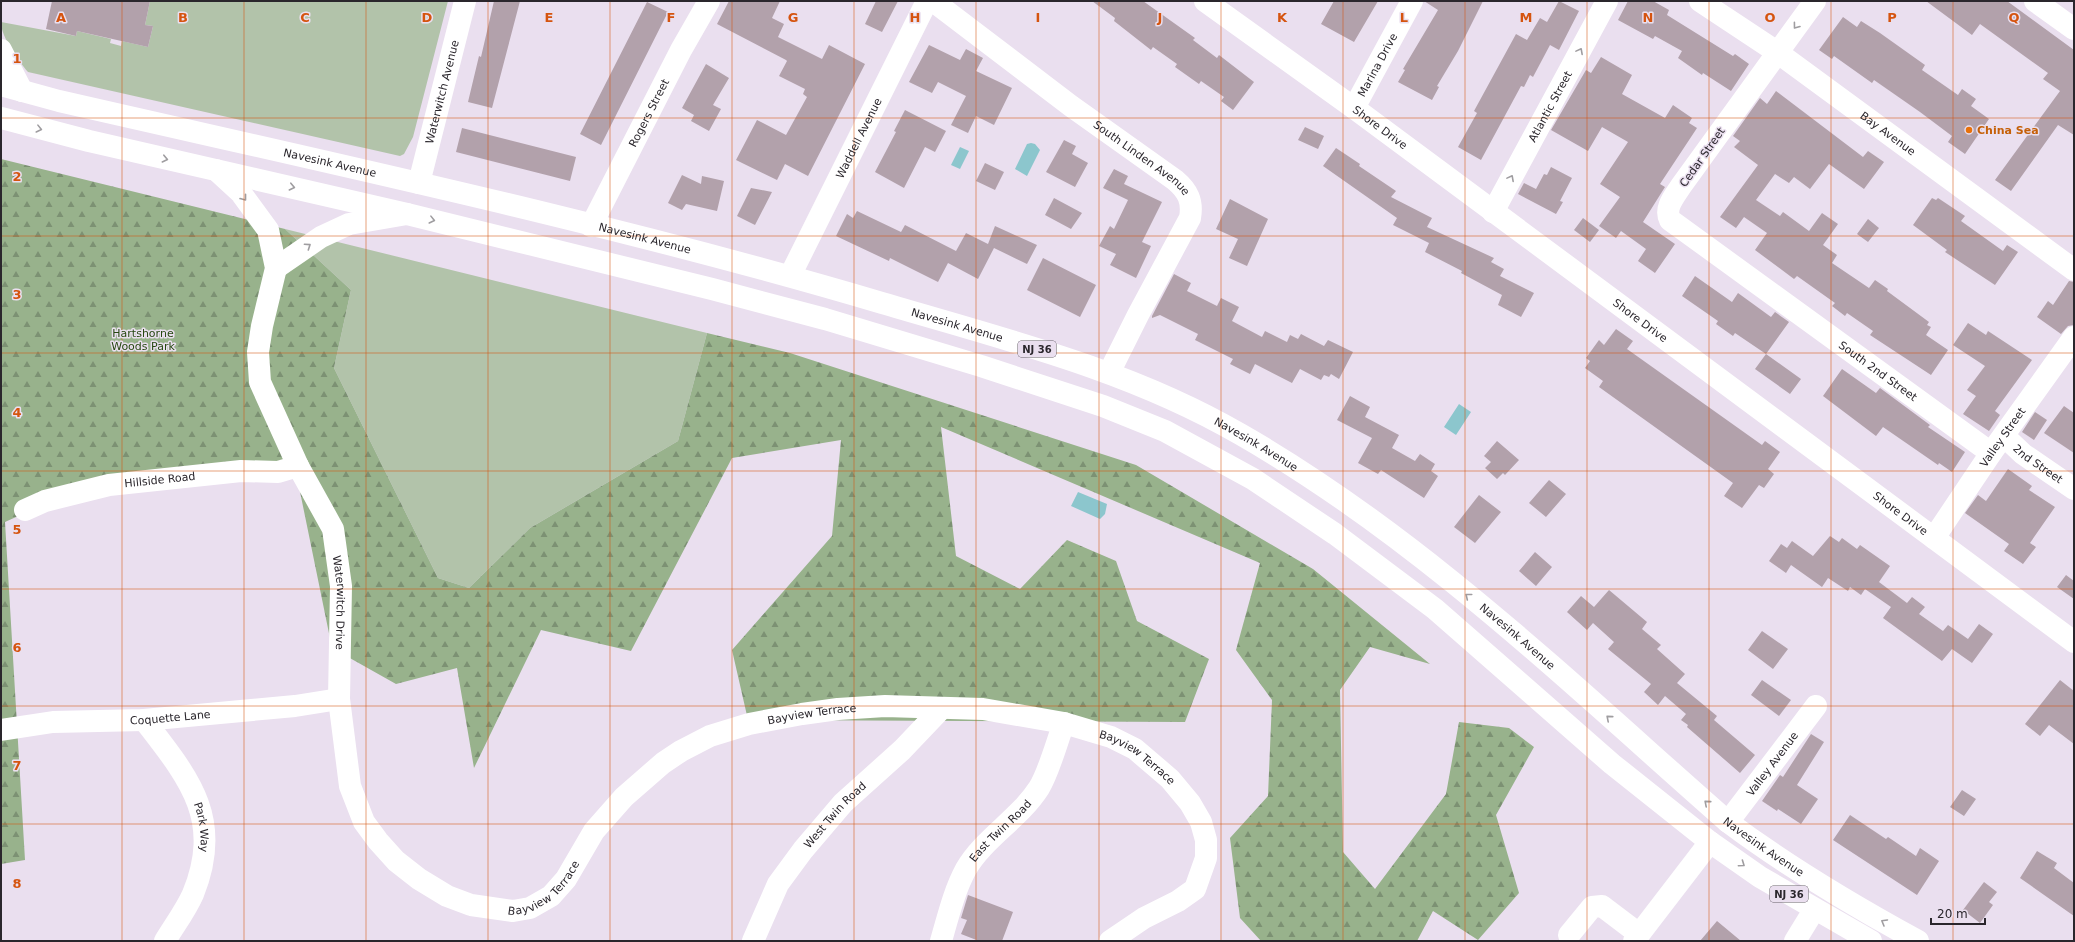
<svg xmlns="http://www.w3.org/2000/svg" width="2075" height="942" font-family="'DejaVu Sans',sans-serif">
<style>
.green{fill:#b2c3aa}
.forest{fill:url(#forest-firs)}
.water{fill:#8cc6cd}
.building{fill:#b2a1ab}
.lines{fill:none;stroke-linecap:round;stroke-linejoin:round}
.minor{stroke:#fff;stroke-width:22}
.highway{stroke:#fff;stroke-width:22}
.oneway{stroke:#9f9da0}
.grid{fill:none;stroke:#d5540f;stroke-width:1;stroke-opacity:0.55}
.food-dot{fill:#e8710a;stroke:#eadfef;stroke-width:1.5}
.labels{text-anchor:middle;stroke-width:3;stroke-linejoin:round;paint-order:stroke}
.shield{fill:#eadfef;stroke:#645e66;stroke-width:1}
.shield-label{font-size:10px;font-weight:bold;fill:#2a262c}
.street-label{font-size:11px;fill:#2a262c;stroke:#eadfef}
.food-label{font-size:11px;font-weight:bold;fill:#c56008;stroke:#eadfef;text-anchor:start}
.park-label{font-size:11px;fill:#264811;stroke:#eadfef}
.grid-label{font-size:13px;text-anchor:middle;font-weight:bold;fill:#d5540f;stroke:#eadfef;stroke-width:3;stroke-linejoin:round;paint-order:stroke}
</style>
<defs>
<pattern id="forest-firs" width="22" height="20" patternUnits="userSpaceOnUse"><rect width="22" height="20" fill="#98b28c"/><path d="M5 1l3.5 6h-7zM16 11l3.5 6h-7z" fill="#7c9173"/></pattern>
</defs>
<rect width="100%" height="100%" fill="#eadfef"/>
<path class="green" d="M150 1H448L413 137 404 154 400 156 28 72C18 60 1 37 1 22L76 36 77 31 111 39 110 43 121 46 122 41 148 47 153 26 145 25Z
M285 229 707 333 678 441 530 528 469 588 438 578 334 368 351 290Z"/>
<path class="forest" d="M1 159 285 229 351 290 334 368 438 578 469 588 530 528 678 441 707 333 790 353 1136 465 1313 569 1430 664 1370 647 1340 690 1343 852 1375 889 1446 794 1459 722 1509 728 1534 747 1496 815 1519 893 1478 940 1433 911 1417 941H1261L1240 918 1230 838 1268 796 1272 700 1236 650 1260 563 941 427 956 556 1020 589 1067 540 1116 561 1137 621 1209 659 1185 722 748 720 732 650 832 536 841 440 732 458 631 651 541 630 474 768 457 668 396 684 332 648 297 477 98 480 5 522 25 860 1 864Z"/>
<path class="water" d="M1031 143 1035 144 1040 150 1027 176 1015 169 1027 144Z
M960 147 969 151 960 169 951 165Z
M1459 404 1471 412 1456 435 1444 427Z
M1078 492 1107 504 1105 514 1100 519 1071 506Z"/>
<path class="building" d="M52 1H150L145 25 153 26 148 47 77 31 76 36 46 29Z
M494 1H520L492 108 468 102 479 56 481 57Z
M729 1H780L772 18 784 24 778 37 822 59 829 45 865 64 808 176 785 164 777 180 736 160 757 120 786 135 807 97 803 94 805 89 779 76 787 61 786 60 717 24Z
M876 1H898L882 32 865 24Z
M1092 1H1143L1195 38 1193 40 1217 58 1219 55 1254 82 1233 110 1221 101 1224 97 1201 81 1199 84 1175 67 1177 64 1153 47 1151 50 1114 21 1115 18Z
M1334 1H1378L1354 42 1321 24Z
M1424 1H1483L1458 51 1437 86 1439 87 1432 100 1398 82 1405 70 1403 69 1438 10Z
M1559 1 1579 11 1559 50 1550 45 1533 77 1530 75 1524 87 1521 86 1481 160 1458 147 1477 113 1474 111 1516 34 1527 40 1540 18 1547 22Z
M1628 1H1653L1669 10 1667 15 1733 56 1735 54 1749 64 1731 91 1703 73 1702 75 1678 58 1682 51 1655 36 1653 39 1618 20Z
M1926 1H2007L2074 50V135L2058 125 2011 191 1995 180 2060 91 2043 79 2048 73 1980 24 1972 35Z
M647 2 668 12 601 145 580 134Z
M1843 17 1857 27 1861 21 1880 33 1925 65 1922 70 1958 95 1962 89 1976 99 1971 106 1989 119 1965 154 1948 142 1952 136 1920 112 1874 80 1872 83 1834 56 1832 59 1819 50Z
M929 45 960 60 966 49 983 58 976 71 1012 88 994 125 976 116 968 133 951 125 966 96 938 82 932 93 909 82Z
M1601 57 1632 75 1622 94 1665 118 1673 105 1692 118 1689 123 1697 128 1660 184 1665 187 1643 222 1675 244 1655 273 1638 261 1646 249 1621 231 1616 238 1599 226 1620 197 1600 184 1628 142 1602 127 1588 151 1551 130 1586 70 1591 73Z
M706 64 729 78 713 105 721 109 709 131 691 121 694 115 682 108Z
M1776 91 1863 157 1868 151 1884 162 1864 189 1829 164 1810 189 1794 177 1789 183 1775 174 1756 200 1780 216 1783 212 1809 231 1822 213 1838 224 1823 245 1837 255 1832 263 1869 288 1875 280 1888 289 1887 291 1929 322 1927 325 1931 327 1926 335 1948 350 1931 375 1870 335 1873 331 1847 313 1845 316 1832 306 1835 303 1797 276 1794 279 1755 250 1767 233 1744 217 1736 228 1720 217 1758 165 1734 147 1740 141 1733 136 1760 98 1767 104Z
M905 110 946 131 935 152 925 147 904 188 875 172 896 132 894 131Z
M1305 127 1324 136 1318 149 1298 140Z
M462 128 576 157 570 181 456 152Z
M1064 140 1076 146 1072 154 1088 163 1075 187 1046 172Z
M1336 148 1360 164 1359 166 1396 191 1391 197 1432 218 1427 227 1494 258 1491 262 1504 269 1500 276 1534 293 1521 317 1498 305 1502 295 1461 273 1462 271 1425 252 1429 243 1393 225 1397 218 1323 166Z
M985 163 1004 172 995 190 976 181Z
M1551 167 1572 178 1560 201 1563 202 1556 214 1518 194 1524 183 1536 189 1544 174 1547 175Z
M1114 169 1128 176 1124 184 1162 202 1142 242 1151 246 1136 278 1110 265 1116 254 1099 246 1110 226 1114 229 1128 200 1103 188Z
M682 175 701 184 702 176 724 181 717 211 686 204 682 210 668 203Z
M751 188 772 192 755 225 737 216Z
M1054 198 1082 213 1071 229 1045 215Z
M1932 198 1936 200 1938 198 1965 216 1961 221 2003 251 2007 245 2018 252 1995 285 1945 252 1947 250 1913 225Z
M1230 199 1268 219 1247 266 1229 258 1238 239 1216 229Z
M857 211 901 232 905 225 956 251 966 233 988 244 995 226 1037 245 1027 264 994 248 978 279 948 263 938 282 890 258 889 261 836 236 847 214 853 218Z
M1583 218 1599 230 1590 242 1574 230Z
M1868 219 1879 228 1868 242 1857 234Z
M1043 258 1096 285 1080 317 1027 290Z
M1174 274 1191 283 1187 291 1217 306 1221 298 1239 307 1232 321 1262 337 1265 331 1287 342 1290 335 1298 339 1301 334 1324 346 1328 340 1353 352 1339 379 1331 374 1329 377 1324 375 1321 380 1300 369 1292 383 1255 364 1250 374 1230 364 1233 359 1195 340 1198 334 1160 315 1152 318V316Z
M1695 276 1732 302 1738 293 1771 317 1775 312 1789 322 1766 354 1801 379 1790 394 1755 369 1766 354 1735 333 1733 336 1716 324 1718 321 1682 296Z
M2069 281 2074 282V325L2068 326 2061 334 2037 317 2048 301 2053 305Z
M1968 323 1986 335 1988 331 2032 360 1995 411 2000 415 1989 431 1963 414 1976 396 1967 390 1985 366 1953 345Z
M1616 329 1633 341 1627 349 1762 445 1765 441 1780 452 1768 469 1774 474 1764 488 1759 485 1742 508 1724 496 1733 483 1599 387 1603 381 1585 368 1590 361 1586 358 1599 340 1604 345Z
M1842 369 1876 393 1880 388 1930 425 1928 427 1965 452 1952 472 1939 463 1938 465 1883 427 1876 436 1823 396Z
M1350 396 1370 407 1365 417 1399 435 1392 448 1415 461 1420 454 1435 464 1431 471 1438 476 1424 498 1381 470 1378 474 1358 463 1372 438 1337 420Z
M2064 406 2074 413V453L2044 433Z
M2035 412 2047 420 2034 440 2022 432Z
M1497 441 1519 460 1505 475 1503 473 1497 479 1485 468 1491 462 1484 456Z
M2008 469 2032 486 2029 490 2055 507 2030 543 2036 547 2023 564 2004 551 2009 544 1965 513 1978 495 1986 501Z
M1549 480 1566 494 1546 517 1529 503Z
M1479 495 1501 512 1475 543 1454 527Z
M1830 536 1839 542 1842 538 1857 549 1860 545 1890 566 1879 582 1907 603 1912 597 1925 607 1919 614 1943 631 1948 625 1968 639 1979 624 1993 634 1972 663 1952 649 1942 661 1883 618 1891 607 1865 589 1861 595 1850 587 1848 591 1828 578 1822 587 1791 565 1786 573 1769 561 1781 544 1787 548 1792 541 1813 556Z
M1535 552 1552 567 1536 586 1519 571Z
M2066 575 2074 581V599L2057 587Z
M1609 590 1647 622 1642 629 1661 645 1657 649 1685 674 1677 683 1717 716 1714 720 1755 755 1740 773 1687 727 1688 725 1681 720 1686 714 1665 696 1658 705 1644 692 1651 684 1608 649 1614 642 1593 623 1587 630 1567 612 1581 596 1594 607Z
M1762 631 1788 649 1773 669 1748 650Z
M1762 680 1791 700 1779 716 1751 695Z
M2060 680 2074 691V744L2049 725 2040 736 2025 724Z
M1811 734 1824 742 1797 785 1818 799 1801 824 1778 809 1777 811 1762 801 1780 775 1783 777Z
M1962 790 1976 799 1964 816 1950 807Z
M1850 815 1886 839 1888 837 1916 856 1920 848 1939 861 1917 895 1833 840Z
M2037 851 2057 863 2054 868 2074 883V916L2020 878Z
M1984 882 1997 892 1989 902 1993 905 1980 923 1963 910Z
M968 895 1013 912 1002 941H979L961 934 967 920 961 918Z
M1717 921 1741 941H1700Z"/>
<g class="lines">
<g class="minor">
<path id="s1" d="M933 1 1071 106 1175 180C1188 191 1193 201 1190 218L1138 315 1109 373"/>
<path id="s2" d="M1205 1 1354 108 2074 642"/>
<path id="s3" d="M1700 1 1777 52 2074 270"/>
<path id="s4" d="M1815 1 1681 186C1674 197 1664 208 1670 220L1991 453"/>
<path d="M2035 1 2074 29"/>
<path d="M1 50 22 91"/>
<path id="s5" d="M1354 108 1412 1"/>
<path id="s6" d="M216 170 241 193 268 230 276 268 262 326 258 352 260 382 298 466 333 529 341 586 339 699 350 786 364 822 378 841 396 861 419 879 447 896 471 905 513 911 530 908 551 896 566 879 594 831 624 797 663 763 681 751 710 736 749 724 802 714 838 709 885 706 983 709 1064 723 1111 737 1135 749 1170 779 1190 803 1201 822 1206 840V858L1195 889 1178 901 1144 918 1110 941"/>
<path id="s7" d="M419 183 465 1"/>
<path id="s8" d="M1493 212 1607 1"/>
<path id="s9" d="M591 226 681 50 709 1"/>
<path d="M276 268 321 237 349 224 407 214"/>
<path id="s10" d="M790 276 927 1"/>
<path id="s11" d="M2004 436 2023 454 2074 489"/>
<path id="s12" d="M25 510 45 501 109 485 241 471 278 472 298 466"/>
<path id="s13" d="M1934 538 1991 453 2074 337"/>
<path id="s14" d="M144 720C188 777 224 818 193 894 186 910 174 926 165 941"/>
<path id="s15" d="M1 730 53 722 144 720 295 706 339 699"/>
<path id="s16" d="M1728 822 1816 706"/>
<path d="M1569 935 1592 907 1602 906 1639 934"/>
<path id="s17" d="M753 941 778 884 803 850 843 803 902 750 942 708"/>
<path id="s18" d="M941 941C948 917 954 891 966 869 984 838 1019 819 1039 788 1049 772 1057 741 1064 723"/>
<path d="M1634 941 1710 842"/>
<path d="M1795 941 1814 910"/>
</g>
<g class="highway">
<path id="s19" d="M1 85 59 101C334 164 612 223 882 303 1004 339 1130 370 1240 434 1420 537 1573 686 1728 822 1788 867 1852 905 1918 941"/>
<path d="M1 118 89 141 407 214 712 289 825 319 981 366 1103 406 1165 431 1253 479 1335 534 1435 609 1612 764 1710 842 1760 877 1871 941"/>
</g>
</g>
<defs><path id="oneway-chevron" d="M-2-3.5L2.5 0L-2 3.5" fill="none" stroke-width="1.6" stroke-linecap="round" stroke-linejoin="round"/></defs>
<g class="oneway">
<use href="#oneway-chevron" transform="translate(1796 26) rotate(127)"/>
<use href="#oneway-chevron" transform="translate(1580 51) rotate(-62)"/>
<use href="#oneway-chevron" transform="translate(39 129) rotate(14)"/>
<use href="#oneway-chevron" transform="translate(165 159) rotate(13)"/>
<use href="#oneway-chevron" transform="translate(1511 178) rotate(-62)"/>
<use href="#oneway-chevron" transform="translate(292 187) rotate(13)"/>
<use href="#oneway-chevron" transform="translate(244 198) rotate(52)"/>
<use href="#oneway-chevron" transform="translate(432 220) rotate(14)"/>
<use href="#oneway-chevron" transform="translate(308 246) rotate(-34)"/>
<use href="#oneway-chevron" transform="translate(1468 596) rotate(-141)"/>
<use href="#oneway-chevron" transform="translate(1609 718) rotate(-139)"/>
<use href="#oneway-chevron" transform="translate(1707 803) rotate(-139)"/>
<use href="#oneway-chevron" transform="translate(1742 864) rotate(35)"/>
<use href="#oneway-chevron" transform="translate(1884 922) rotate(-150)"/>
</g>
<path class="grid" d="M122 1V941M244 1V941M366 1V941M488 1V941M610 1V941M732 1V941M854 1V941M976 1V941M1099 1V941M1221 1V941M1343 1V941M1465 1V941M1587 1V941M1709 1V941M1831 1V941M1953 1V941M1 118H2074M1 236H2074M1 353H2074M1 471H2074M1 589H2074M1 706H2074M1 824H2074"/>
<circle class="food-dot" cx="1969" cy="130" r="4"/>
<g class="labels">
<g class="shield">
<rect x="1018" y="341" width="38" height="16" rx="3"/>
<rect x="1770" y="886" width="38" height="16" rx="3"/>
</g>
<g class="shield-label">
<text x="1037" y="353">NJ 36</text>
<text x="1789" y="898">NJ 36</text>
</g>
<g class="street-label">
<text dy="4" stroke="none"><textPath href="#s5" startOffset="49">Marina Drive</textPath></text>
<text dy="4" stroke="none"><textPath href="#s7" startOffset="94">Waterwitch Avenue</textPath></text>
<text dy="4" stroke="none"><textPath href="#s8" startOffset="120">Atlantic Street</textPath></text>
<text dy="4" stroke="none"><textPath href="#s9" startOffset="127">Rogers Street</textPath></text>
<text dy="4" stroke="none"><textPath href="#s2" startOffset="216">Shore Drive</textPath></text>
<text dy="4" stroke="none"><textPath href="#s3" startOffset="230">Bay Avenue</textPath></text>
<text dy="4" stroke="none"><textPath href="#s10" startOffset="154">Waddell Avenue</textPath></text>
<text transform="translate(1702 157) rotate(-55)" y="4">Cedar Street</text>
<text dy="4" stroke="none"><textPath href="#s1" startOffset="261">South Linden Avenue</textPath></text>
<text dy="4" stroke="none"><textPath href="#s19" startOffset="338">Navesink Avenue</textPath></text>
<text dy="4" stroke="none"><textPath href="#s19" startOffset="662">Navesink Avenue</textPath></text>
<text dy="4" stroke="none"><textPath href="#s2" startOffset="540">Shore Drive</textPath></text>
<text dy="4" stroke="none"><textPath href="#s19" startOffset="986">Navesink Avenue</textPath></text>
<text dy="4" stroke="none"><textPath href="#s4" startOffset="523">South 2nd Street</textPath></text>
<text dy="4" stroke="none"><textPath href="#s13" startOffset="122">Valley Street</textPath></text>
<text dy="4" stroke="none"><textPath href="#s19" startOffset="1309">Navesink Avenue</textPath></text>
<text dy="4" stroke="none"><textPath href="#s11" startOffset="44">2nd Street</textPath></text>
<text dy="4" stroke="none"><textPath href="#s12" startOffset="139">Hillside Road</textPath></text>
<text dy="4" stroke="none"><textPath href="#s2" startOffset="864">Shore Drive</textPath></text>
<text dy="4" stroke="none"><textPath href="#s6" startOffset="473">Waterwitch Drive</textPath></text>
<text dy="4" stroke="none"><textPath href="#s19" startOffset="1634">Navesink Avenue</textPath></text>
<text dy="4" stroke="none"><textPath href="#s6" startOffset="1252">Bayview Terrace</textPath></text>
<text dy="4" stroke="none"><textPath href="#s15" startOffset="170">Coquette Lane</textPath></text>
<text dy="4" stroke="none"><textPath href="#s6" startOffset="1588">Bayview Terrace</textPath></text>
<text dy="4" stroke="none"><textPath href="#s16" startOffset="73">Valley Avenue</textPath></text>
<text dy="4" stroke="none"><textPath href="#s17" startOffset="152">West Twin Road</textPath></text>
<text dy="4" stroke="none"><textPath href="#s14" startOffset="124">Park Way</textPath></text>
<text dy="4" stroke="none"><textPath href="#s18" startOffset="128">East Twin Road</textPath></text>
<text dy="4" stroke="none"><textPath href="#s19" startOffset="1958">Navesink Avenue</textPath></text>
<text dy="4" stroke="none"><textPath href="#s6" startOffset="916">Bayview Terrace</textPath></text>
</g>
<g class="food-label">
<text x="1977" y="134">China Sea</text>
</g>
<g class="park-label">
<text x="143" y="337">Hartshorne<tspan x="143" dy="13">Woods Park</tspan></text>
</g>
</g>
<g class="grid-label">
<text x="61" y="22">A</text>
<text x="183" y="22">B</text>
<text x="305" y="22">C</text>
<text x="427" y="22">D</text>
<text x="549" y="22">E</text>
<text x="671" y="22">F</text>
<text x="793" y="22">G</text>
<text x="915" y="22">H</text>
<text x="1038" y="22">I</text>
<text x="1160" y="22">J</text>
<text x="1282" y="22">K</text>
<text x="1404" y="22">L</text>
<text x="1526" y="22">M</text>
<text x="1648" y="22">N</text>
<text x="1770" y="22">O</text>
<text x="1892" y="22">P</text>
<text x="2014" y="22">Q</text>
<text x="17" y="63">1</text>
<text x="17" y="181">2</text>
<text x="17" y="299">3</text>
<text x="17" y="417">4</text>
<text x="17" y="534">5</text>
<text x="17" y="652">6</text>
<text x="17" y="770">7</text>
<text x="17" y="888">8</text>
</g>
<rect width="2075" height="942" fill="none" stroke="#2a262c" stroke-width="4"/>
<path d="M1931 918v6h54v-6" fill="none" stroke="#2a262c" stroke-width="2"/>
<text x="1937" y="918" font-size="12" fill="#2a262c" stroke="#eadfef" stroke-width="3" paint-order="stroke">20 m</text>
</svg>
